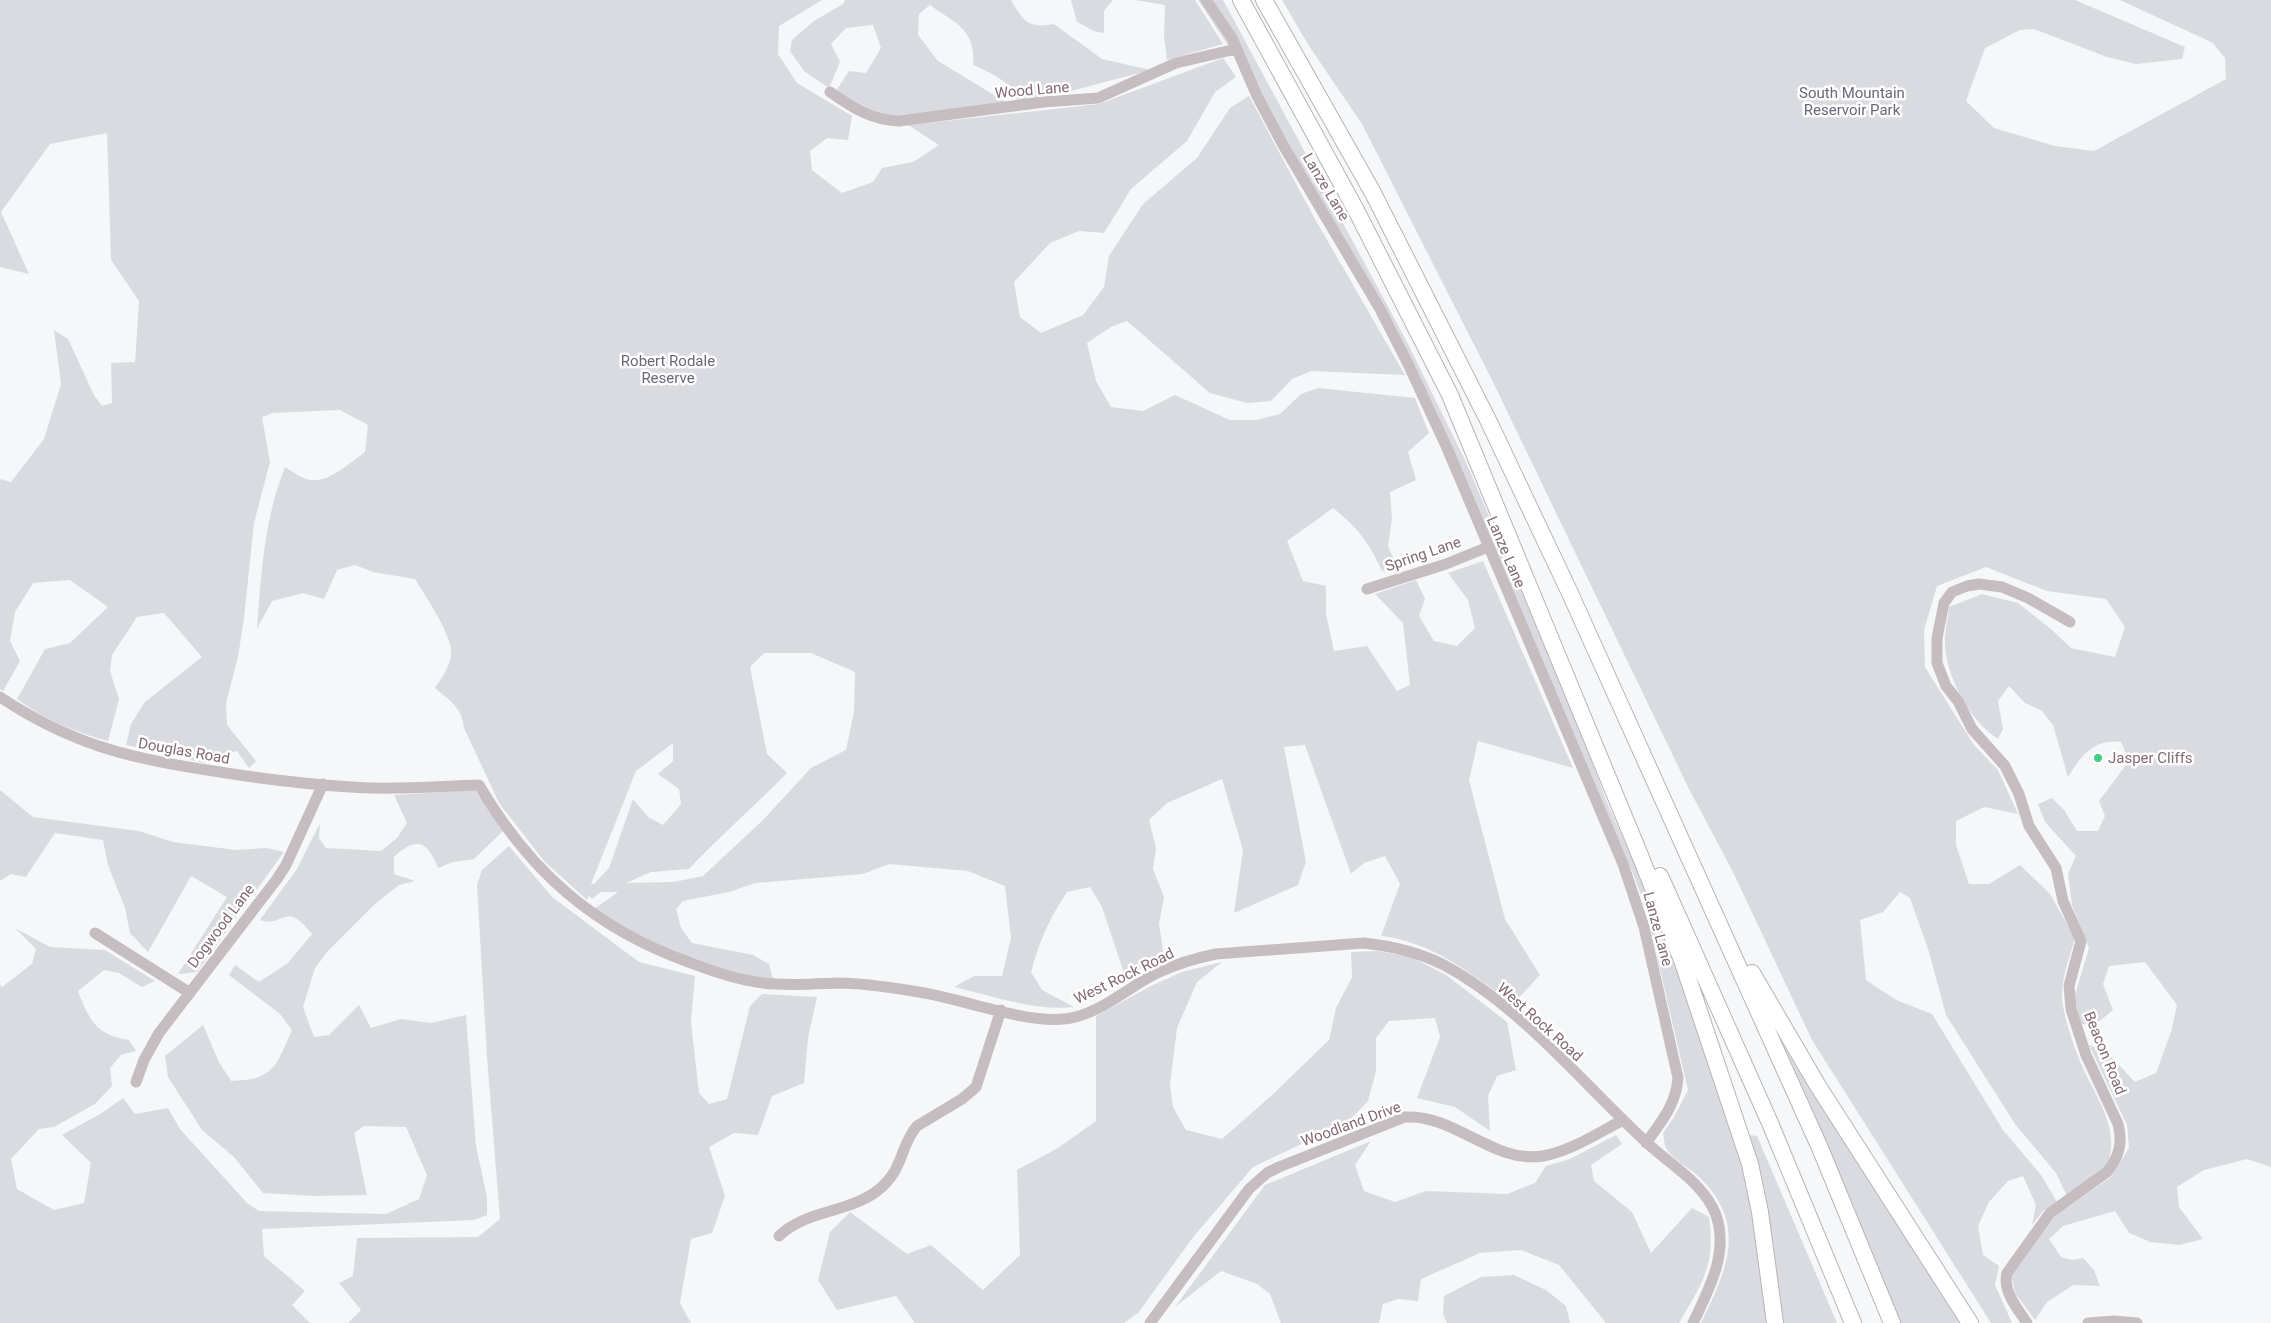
<svg xmlns="http://www.w3.org/2000/svg" width="2271" height="1323" font-family="Roboto,sans-serif">
<style>
.green{fill:#dadbe1;fill-rule:evenodd}
.lines{fill:none;stroke-linecap:round;stroke-linejoin:round}
.highway-casing{stroke:#bab3b5;stroke-width:18}
.minor{stroke:#c5bdc0;stroke-width:11}
.highway{stroke:#fff;stroke-width:16}
.poi-dot{fill:#3dd183;stroke:#fff;stroke-width:2}
.labels{text-anchor:middle;stroke-width:5;stroke-linejoin:round;paint-order:stroke}
.street-label{font-size:15px;fill:#836a72;stroke:#fff}
.park-label{font-size:15px;fill:#69687b;stroke:#fff}
.poi-label{font-size:15px;fill:#836a72;stroke:#fff;text-anchor:start}
</style>
<rect width="100%" height="100%" fill="#f6f7f8"/>
<path class="green" d="M0 0H822L779 26 778 54 797 83 852 116 848 140 827 138 810 151 812 170 842 193 873 182 882 168 913 162 939 145 908 125 1099 104 1223 58 1236 77 1215 92 1187 141 1131 189 1104 233 1079 231 1050 243 1014 282 1020 317 1041 333 1083 315 1104 287 1109 256 1143 204 1197 158 1230 108 1249 96 1315 219 1405 375 1311 371 1292 379 1271 401 1247 403 1210 393 1127 321 1111 327 1087 343 1096 381 1111 407 1143 411 1175 395 1230 420H1256L1280 414 1301 394 1318 388 1415 398 1429 433 1408 452 1416 480 1390 492 1392 519 1388 546 1397 567 1382 571C1368 541 1358 528 1333 508L1287 541 1303 581 1326 586V614L1334 651 1367 646 1397 691 1410 685 1403 623 1375 594 1416 580 1425 599 1419 616 1434 641 1457 646 1475 628 1468 600 1448 573 1483 561 1573 768 1478 741 1469 780 1505 919 1540 975 1513 1004C1473 975 1431 941 1381 936L1400 884 1385 856 1364 863 1351 874 1305 745 1284 747 1306 862 1298 885 1234 913 1243 850 1222 779 1167 803 1149 820 1156 848 1153 869 1164 897 1159 923 1164 957 1125 976 1102 907 1090 887 1067 892C1050 917 1039 942 1031 972L1042 990 1074 1007C1033 1011 994 996 954 987L974 976H1002L1011 938 1005 886 968 871 889 864 863 874 755 883 729 892 683 901 676 909 681 928 692 943 753 955 769 964 773 979C715 976 642 940 594 909L618 892H601L592 899 589 896 587 900 544 861 499 803 464 728C462 707 450 701 435 688 442 677 453 663 451 649 448 629 426 597 415 579L373 572 355 565 337 570 324 599 303 593 272 601 257 629C261 574 264 520 285 467 294 473 306 482 318 480 332 479 354 460 365 452L368 425 340 410 273 413 262 417 270 462 254 523 244 618 238 657 226 703 227 725 256 761 249 768 237 751 218 756 205 763 126 745 131 724 145 702 202 657 164 613 137 617 112 655 110 671 119 699 108 741C74 732 45 720 17 699L45 649 70 643 108 607 70 580 33 583 15 612 10 641 20 661 3 691 0 689V479L11 482 44 439 61 384 54 330 68 339 94 395 102 406 112 403 111 363 135 362 139 301 111 260 107 133 50 144 1 212 29 274 0 267ZM764 653H811L855 672 854 712 846 750 811 768 763 820 703 876 674 882 626 883 651 872 689 869C721 835 755 806 787 773L767 754 750 667ZM673 743V761L658 774 679 789 681 804 663 825 648 817 633 799 609 868 594 884H591L636 771Z
M845 0H1011C1023 21 1028 29 1054 24L1102 59 1151 70 1048 97 1018 102C1011 81 993 74 973 65 976 29 956 24 930 5L919 14 918 35 938 61 1009 104 889 116 864 110 836 91 849 71 866 73 881 48 873 25 846 28 831 44 840 62 829 88 804 71 790 51 792 40 814 21 843 4Z
M1071 0H1113L1104 11V33L1094 31 1077 22Z
M1135 0H1195L1223 44 1167 60 1164 36 1165 5Z
M1198 0H1223L1407 342 1465 460 1582 732 1605 798 1643 883 1686 990 1744 1161 1768 1323H1701C1727 1269 1749 1224 1698 1176 1689 1168 1672 1159 1666 1148 1664 1144 1664 1137 1663 1133L1674 1117 1688 1090 1646 909 1634 876 1429 399 1231 50Z
M1282 0H2075L2185 47 2182 59 2136 64 2107 57 2034 29 2020 30 1985 48 1966 101 1994 128 2055 146 2094 151 2226 79 2225 58 2213 43 2120 0H2271V1167L2247 1159 2204 1170 2177 1187 2179 1207 2203 1239 2179 1245 2150 1242 2129 1233 2115 1211 2063 1226 2049 1239 2061 1257 2072 1260 2083 1258 2094 1270 2100 1286 2073 1285 2047 1302 2035 1320 2015 1293 2011 1274 2055 1216 2111 1177 2129 1148 2127 1125 2089 1045 2105 1050 2135 1082 2156 1073 2171 1032 2177 1005 2145 962 2109 966 2103 984 2113 1010 2096 1024H2081L2074 998 2089 948 2072 905 2068 874 2076 856 2045 822 2038 804 2052 798 2064 810 2077 831H2098L2105 816 2099 801 2129 761 2121 742C2094 738 2081 756 2068 777L2053 725 2041 710 2025 703 2009 686 1998 701 2003 729 1998 739C1970 721 1948 680 1945 647 1944 634 1948 620 1949 607L1982 594 2018 603 2052 630 2071 648 2115 657 2125 627 2106 599 2047 591 1986 567 1937 586 1924 630 1925 667 1974 745 1998 770 2018 814 1984 807 1956 821V845L1969 884H1989L2020 865 2050 894 2075 938C2070 957 2061 978 2062 998 2063 1013 2072 1041 2078 1056 2089 1088 2120 1123 2109 1159 2106 1171 2077 1188 2067 1196L2056 1173 2015 1124 1946 1015 1929 952 1910 898 1900 892 1883 912 1860 920 1866 980 1896 1000 1932 1014 2003 1130 2041 1175 2057 1202 2043 1211 2032 1225 2036 1205 2023 1176 2008 1181 1989 1202 1978 1226 1983 1255 1999 1266 1995 1285 2012 1323H1991L1812 1040 1732 870 1689 789 1493 382 1362 124 1309 46Z
M0 790 33 817 139 831 173 842 236 850 266 848 284 852 197 972 178 974 227 897 191 876 148 952 130 933 125 908 108 865 103 840 55 833 26 877 11 874 0 881Z
M475 790 503 831 474 859 453 862 438 868C427 840 416 837 394 857V874L415 881 399 885 375 904 328 951 315 968 303 1007 314 1037 329 1035 359 1005 371 1028 401 1019 431 1023 466 1015 476 1146 487 1197V1215L474 1220 262 1229 264 1256 305 1291 292 1305 310 1323H0V985L2 987 32 964 36 949 15 928 50 947 105 950 155 981 142 987 119 973 104 970 78 991C89 1020 96 1035 129 1040L136 1051 121 1055 110 1068 112 1086 95 1104 54 1127 39 1129 11 1159 17 1189 54 1210 84 1203 91 1163 62 1135 102 1113 123 1098 135 1114 168 1108 180 1129 247 1203 259 1211 386 1214 419 1199 427 1175 406 1127 364 1126 354 1133 367 1195 314 1196 263 1193 234 1157 202 1130 168 1077 165 1056 203 1025 219 1062 231 1081C275 1080 276 1065 292 1030L280 1014 229 975 235 965 259 982 288 963 312 934C284 899 286 928 260 920L297 869 320 823 319 838 326 848 381 851 397 838 407 823 394 795Z
M509 846 552 897 639 962 695 976 691 1022 699 1093 709 1104 727 1099 750 1006 762 994 817 997 808 1038 804 1083 772 1096 758 1135 734 1133 709 1147 725 1196 712 1233 691 1239 680 1303 691 1323H348L361 1310 339 1283 353 1276 357 1238 478 1237 500 1219 487 1057 477 885 482 870Z
M1378 951 1411 957 1446 975 1507 1022 1516 1070 1497 1076 1488 1096 1490 1131 1455 1107 1417 1098 1440 1037 1435 1018 1389 1021 1376 1038V1071L1368 1101 1348 1122 1253 1167 1194 1236 1138 1313 1124 1323H915L896 1296 837 1310 818 1280 830 1232 850 1212 907 1254 931 1245 983 1290 1020 1255 1017 1170 1058 1148 1096 1121V1016L1151 986 1182 972 1222 962 1197 982 1177 1028 1170 1085 1173 1107 1186 1130 1222 1139 1271 1096 1329 1040 1336 1008 1352 977 1351 952Z
M1772 1022 1963 1323H1901L1812 1120Z
M1616 1135 1622 1144 1591 1165 1594 1181 1632 1212 1651 1253 1692 1208 1709 1217C1716 1266 1702 1283 1679 1323H1606L1559 1265 1521 1250 1480 1253 1421 1279 1418 1301 1398 1299 1383 1304 1379 1323H1281L1270 1294 1257 1284 1221 1271 1175 1307 1265 1185 1371 1141 1355 1165 1364 1191 1395 1202 1426 1191 1507 1194 1535 1183 1546 1166 1570 1159Z
M1749 1135 1757 1136 1837 1323H1783L1764 1191Z
M1514 1275 1546 1290 1566 1306 1570 1323H1447L1443 1314 1444 1296 1481 1277Z"/>
<g class="lines">
<defs>
<path id="highway" d="M1241 0 1356 210 1450 395 1637 848 1682 960 1750 1164 1760 1212 1775 1323
M1264 0 1373 193 1489 422 1569 591 1820 1148 1892 1323
M1660 876 1770 1123 1853 1323
M1752 973 1818 1086 1970 1323"/>
</defs>
<use href="#highway" class="highway-casing"/>
<path class="minor" d="M1206 0 1232 38 1257 96 1283 145 1380 309 1408 364 1447 448 1623 864 1644 927 1678 1078C1676 1105 1661 1122 1646 1143
M830 92C853 108 871 120 899 121L1044 102 1098 98 1176 63 1236 49
M1367 589 1446 564 1488 547
M0 697C69 743 127 758 207 770 262 779 317 786 373 788 408 789 443 786 479 785 530 872 595 929 691 963 714 972 738 980 763 983 788 986 813 984 838 983 863 983 888 987 913 991 958 997 1021 1023 1064 1019 1098 1016 1128 987 1157 973 1176 964 1196 958 1216 954L1364 943C1392 946 1418 952 1444 965 1522 1007 1581 1082 1646 1142 1669 1164 1704 1183 1716 1215 1729 1253 1709 1289 1693 1323
M95 933 190 993
M136 1082 144 1060 159 1033 277 879 286 865 323 784
M779 1236C806 1210 848 1213 877 1191 905 1169 899 1147 917 1126L962 1099 976 1087 1001 1010
M1150 1323 1249 1189 1267 1173 1279 1167 1405 1117C1455 1114 1493 1164 1543 1156 1571 1151 1598 1133 1623 1120
M2027 1323C2018 1309 2002 1291 2007 1273L2050 1213 2107 1172C2119 1157 2123 1143 2118 1124L2086 1055 2071 1009 2069 986 2081 941 2063 901 2056 868 2029 826 2019 794 2005 766 1972 729 1958 701 1946 686 1937 663V638L1944 603 1952 592 1967 586 1979 584 2002 587 2028 598 2070 622
M2088 1323 2114 1321 2137 1323"/>
<use href="#highway" class="highway"/>
</g>
<circle class="poi-dot" cx="2098" cy="758" r="5"/>
<g class="labels">
<g class="street-label">
<text transform="translate(1032 90) rotate(-5)" y="5">Wood Lane</text>
<text transform="translate(1326 187) rotate(59)" y="5">Lanze Lane</text>
<text transform="translate(1506 552) rotate(67)" y="5">Lanze Lane</text>
<text transform="translate(1423 554) rotate(-19)" y="5">Spring Lane</text>
<text transform="translate(184 751) rotate(10)" y="5">Douglas Road</text>
<text transform="translate(221 926) rotate(-53)" y="5">Dogwood Lane</text>
<text transform="translate(1658 929) rotate(75)" y="5">Lanze Lane</text>
<text transform="translate(1124 976) rotate(-26)" y="5">West Rock Road</text>
<text transform="translate(1540 1022) rotate(42)" y="5">West Rock Road</text>
<text transform="translate(2105 1053) rotate(68)" y="5">Beacon Road</text>
<text transform="translate(1351 1124) rotate(-20)" y="5">Woodland Drive</text>
</g>
<g class="park-label">
<text x="1852" y="98">South Mountain<tspan x="1852" dy="17">Reservoir Park</tspan></text>
<text x="668" y="366">Robert Rodale<tspan x="668" dy="17">Reserve</tspan></text>
</g>
<g class="poi-label">
<text x="2108" y="763">Jasper Cliffs</text>
</g>
</g>
</svg>
